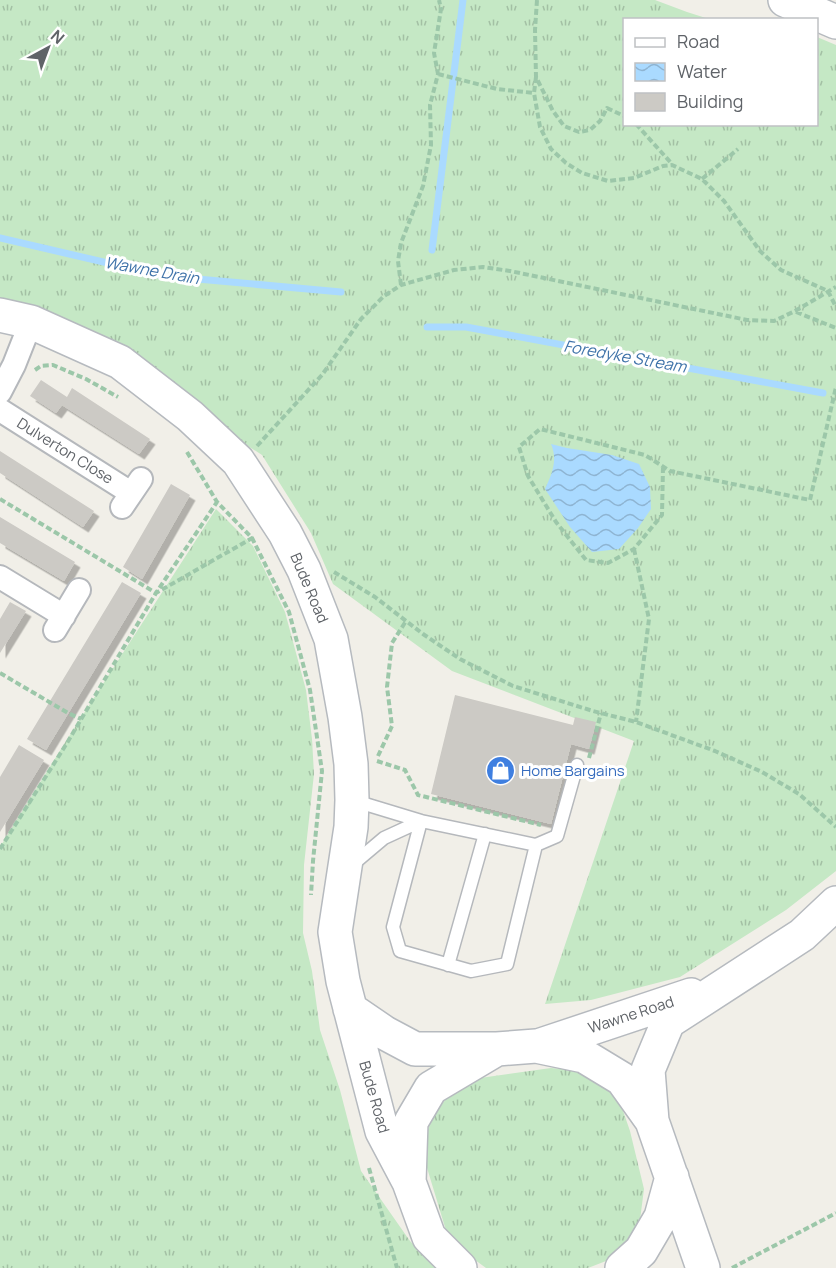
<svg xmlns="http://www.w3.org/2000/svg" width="836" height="1268" font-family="Manrope,sans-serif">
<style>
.grass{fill:url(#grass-tufts)}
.water{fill:url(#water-waves)}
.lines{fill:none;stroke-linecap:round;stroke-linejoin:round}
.stream{stroke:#aadaff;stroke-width:7}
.building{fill:#cccac5;filter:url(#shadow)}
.lane-casing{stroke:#b5b8bc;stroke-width:15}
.street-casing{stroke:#b5b8bc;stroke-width:26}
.secondary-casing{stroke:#b6babf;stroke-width:36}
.path{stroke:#9cc7a9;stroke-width:4;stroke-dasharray:6 3;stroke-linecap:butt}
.lane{stroke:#fff;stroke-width:12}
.street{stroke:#fff;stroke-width:22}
.secondary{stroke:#fff;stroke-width:33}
.labels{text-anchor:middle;stroke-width:6;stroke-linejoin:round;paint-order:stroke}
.street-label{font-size:15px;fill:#5f6368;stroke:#fff}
.shop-label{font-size:15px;fill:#366cbe;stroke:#fff;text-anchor:start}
.water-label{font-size:16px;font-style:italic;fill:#4174aa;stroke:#fff}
</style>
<defs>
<pattern id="grass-tufts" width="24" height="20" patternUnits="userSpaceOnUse" patternTransform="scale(1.5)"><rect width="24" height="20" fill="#c5e8c5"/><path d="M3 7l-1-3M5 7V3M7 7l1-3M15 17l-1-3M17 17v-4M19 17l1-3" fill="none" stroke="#a3c0a4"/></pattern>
<pattern id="water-waves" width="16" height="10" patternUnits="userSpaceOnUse" patternTransform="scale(1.5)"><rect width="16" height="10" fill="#aadaff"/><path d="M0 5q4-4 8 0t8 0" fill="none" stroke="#8eb4d2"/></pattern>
<filter id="shadow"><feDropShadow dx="5.5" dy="5.5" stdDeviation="0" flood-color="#0004"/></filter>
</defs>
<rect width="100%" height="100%" fill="#f1efe8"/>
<path class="grass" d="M0 0H655L687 12 709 19 624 20V124H816L817 37 836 45V871L786 910 680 977 591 1000 545 1004 634 741 452 671 333 584 311 533 262 455 130 370 0 300Z
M216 509 253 546 285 612 306 690 312 739 314 774 304 865 303 933 312 971 320 1030 340 1090 361 1171 410 1241 435 1268H0V847L66 741Z
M551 1068 581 1071 606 1087 621 1105 630 1131 644 1189 640 1220 629 1240 606 1261 588 1268H486L471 1257 448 1237 424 1158 426 1135 435 1111 450 1095 480 1078Z"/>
<path class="water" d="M551 444 567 448 612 455 639 464 650 487 651 509 638 528 619 549 592 552 570 527 545 489C552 474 558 460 551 444Z"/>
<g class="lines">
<path class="stream" d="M0 238 164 276 341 292
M432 250 463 0
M427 327H466L823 393"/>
</g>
<path class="building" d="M41 380 67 397 72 388 150 439 139 454 62 405 56 413 30 396Z
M0 451 94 511 83 527 0 473Z
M171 484 190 495 142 579 123 567Z
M0 517 75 562 64 581 0 543Z
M122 582 141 593 46 750 27 739Z
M10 602 26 611 0 653V619Z
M455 695 573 725 575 717 596 722 589 749 571 744 551 824 431 794Z
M19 745 44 760 0 832V777Z"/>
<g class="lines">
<defs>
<path id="lane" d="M355 801 421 821 536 845 507 964 471 971 400 951 393 927 421 821
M536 845 557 836 577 765
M352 865 384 838 421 821
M448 965 485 834"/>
<path id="street" d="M0 392 14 365 31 322
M0 410 131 493
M122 507 141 479
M0 577 64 616
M55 630 79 590"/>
<path id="secondary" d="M785 0 836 22
M0 315 31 322 120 362 190 416 238 461 285 533 304 570 331 639 345 717 351 764 352 800 351 827 335 932 343 981 382 1131 409 1182
M350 1009 385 1033 415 1049H497L536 1046 584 1056 622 1079 652 1121 703 1268
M538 1046 691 995
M652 1121 648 1070 668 1022 802 935 836 903
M460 1268 429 1237 409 1182 411 1122 431 1088 495 1050
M622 1268 641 1251 661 1217 672 1177"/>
</defs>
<use href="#lane" class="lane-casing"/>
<use href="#street" class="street-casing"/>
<use href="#secondary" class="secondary-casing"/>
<path class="path" d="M537 0 535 30 536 77 553 111 564 126 579 132 590 130 600 121 607 108 624 116
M438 74 497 89 534 93
M536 77 534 93 540 127 551 149 566 163 582 173 608 181 634 178 663 166 672 165 702 179 724 201 760 251 781 270 828 291 836 307
M636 124 672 164
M702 179 738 149
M401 285 398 261 401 243 423 186 431 145 430 105 438 74 434 53 441 9 439 0
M796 312 836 328
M35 370 41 366 53 365 86 379 118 397
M257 446 322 375 361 319 384 296 401 285 454 270 483 267 510 271 747 320 774 321 795 311 836 287
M187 452 217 502 252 538 289 612 310 690 322 771 313 861 311 895
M663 467 662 515 634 549 608 563 586 560 556 522 528 476 519 447 540 429 645 455 670 471 810 500 836 387
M0 499 156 593 254 537
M634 549 649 619 636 722
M334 572 375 597 423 634 460 659 513 686 593 711 636 722 715 751 762 772 799 794 836 827
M0 673 68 713 81 719
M378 756 392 726 387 687 392 643 406 621
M589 758 601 713
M377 761 405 770 418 795 541 825
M0 849 67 743 156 593 217 502
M369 1168 397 1268
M732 1268 836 1213"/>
<use href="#lane" class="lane"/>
<use href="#street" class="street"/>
<use href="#secondary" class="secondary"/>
</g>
<defs>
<symbol id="shop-disc" viewBox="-11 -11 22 22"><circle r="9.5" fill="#3f7fe0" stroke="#fff"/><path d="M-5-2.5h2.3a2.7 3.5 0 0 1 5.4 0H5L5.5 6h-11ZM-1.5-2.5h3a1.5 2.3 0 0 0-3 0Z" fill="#fff"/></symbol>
</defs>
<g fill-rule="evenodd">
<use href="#shop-disc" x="484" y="754" width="33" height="33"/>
</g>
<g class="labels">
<g class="street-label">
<text transform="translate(65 451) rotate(32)" y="5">Dulverton Close</text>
<text transform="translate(309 588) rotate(67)" y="5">Bude Road</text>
<text transform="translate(631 1015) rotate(-18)" y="5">Wawne Road</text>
<text transform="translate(374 1097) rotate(74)" y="5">Bude Road</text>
</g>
<g class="shop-label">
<text x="521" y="776">Home Bargains</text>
</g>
<g class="water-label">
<text transform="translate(152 270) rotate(10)" y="6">Wawne Drain</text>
<text transform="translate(625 356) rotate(10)" y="6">Foredyke Stream</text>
</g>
</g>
<rect x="623" y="18" width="195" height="108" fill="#ffffff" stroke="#bfc1c3" stroke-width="1.5"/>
<rect x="635" y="38" width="30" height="9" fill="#ffffff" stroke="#bfc1c3" stroke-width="1.5"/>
<text x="677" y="48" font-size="18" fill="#5f6368">Road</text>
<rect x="635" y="63" width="30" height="18" fill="url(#water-waves)" stroke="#bfc1c3" stroke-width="1.5"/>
<text x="677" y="78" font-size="18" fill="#5f6368">Water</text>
<rect x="635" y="93" width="30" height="18" fill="#cccac5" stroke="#bfc1c3" stroke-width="1.5"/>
<text x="677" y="108" font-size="18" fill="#5f6368">Building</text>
<g transform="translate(48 48) rotate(41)" stroke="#ffffff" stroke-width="4.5" paint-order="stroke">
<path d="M0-4.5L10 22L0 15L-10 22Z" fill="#5f6368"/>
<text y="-9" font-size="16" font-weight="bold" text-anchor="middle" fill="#5f6368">N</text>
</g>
</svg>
